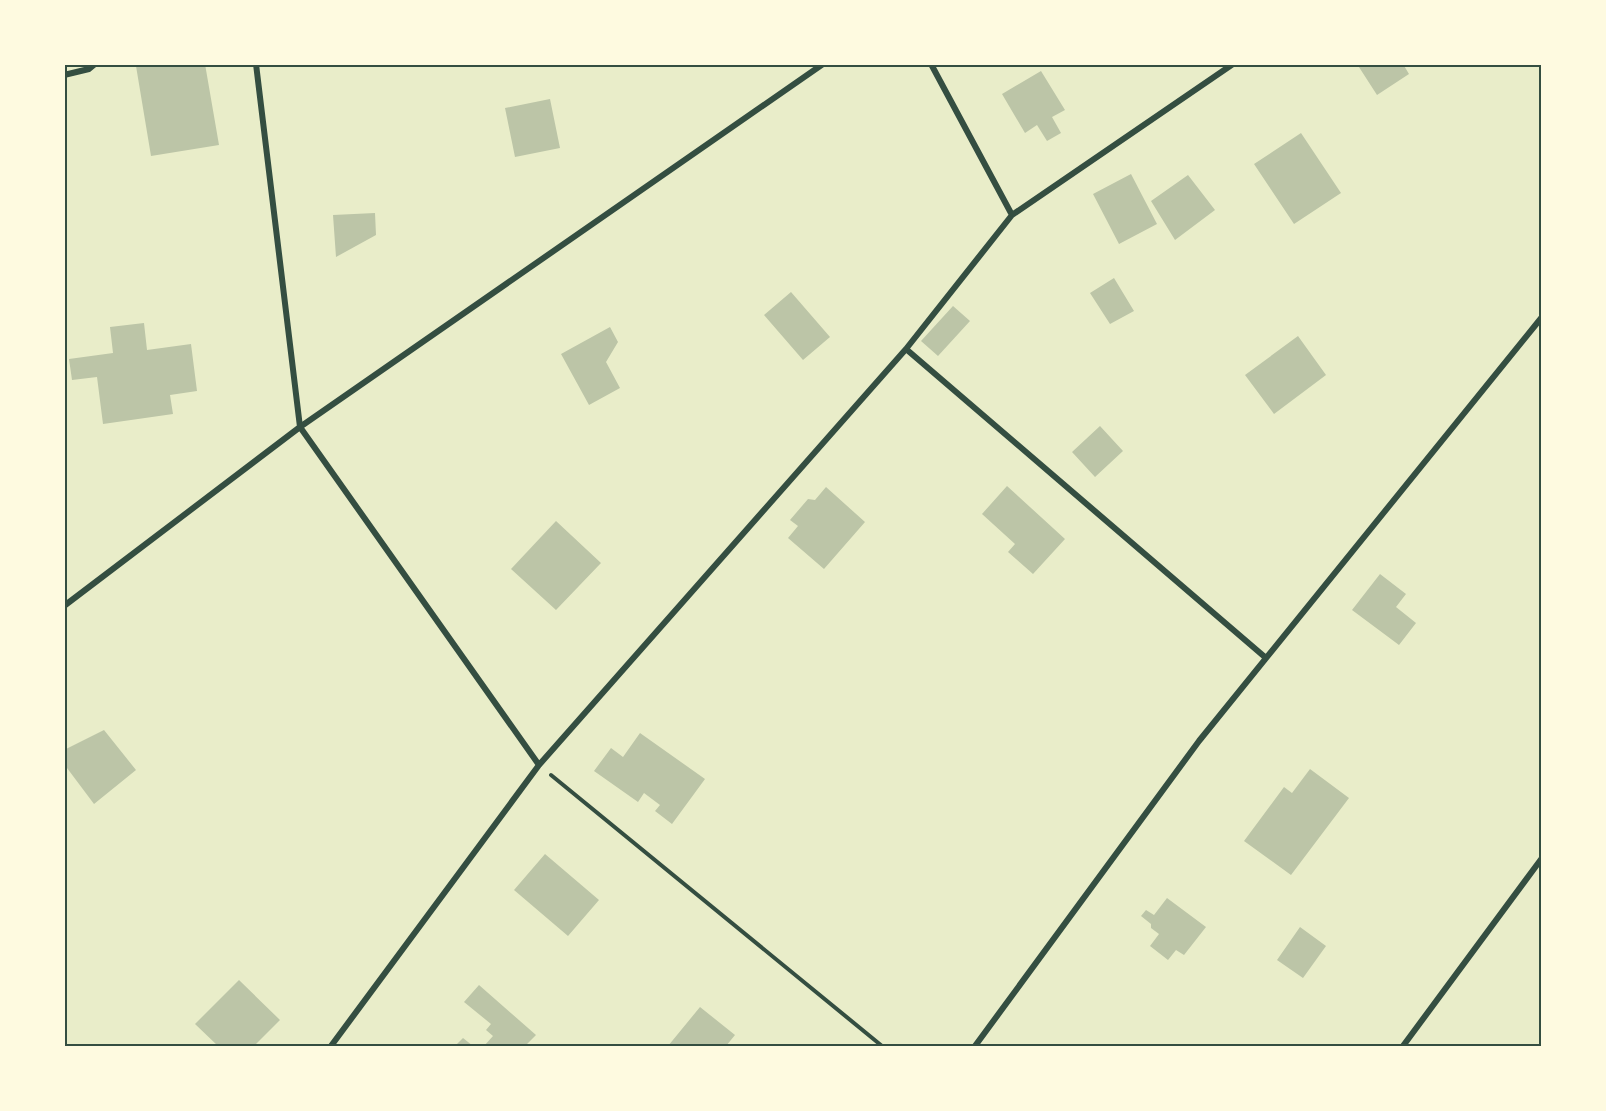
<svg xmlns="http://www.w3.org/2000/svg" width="1606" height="1111" font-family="'Open Sans',sans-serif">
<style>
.building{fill:#bcc5a7}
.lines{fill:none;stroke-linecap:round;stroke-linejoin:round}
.path{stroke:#344e41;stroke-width:4}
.minor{stroke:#344e41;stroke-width:6}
.neatline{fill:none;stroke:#344e41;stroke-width:2}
</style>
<rect width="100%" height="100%" fill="#e9edc9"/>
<path class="building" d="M144 64H205L219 145 151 156 136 66Z
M1357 64H1403L1409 74 1377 95Z
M1041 71 1065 110 1052 117 1061 133 1047 141 1037 125 1025 133 1002 94Z
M550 99 560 148 515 157 505 108Z
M1301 133 1341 193 1294 224 1254 164Z
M1131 174 1157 224 1119 244 1093 194Z
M1188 175 1215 210 1175 240 1151 201Z
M375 213 376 235 336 257 333 215Z
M1114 278 1134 311 1110 324 1090 293Z
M791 292 830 337 803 360 764 315Z
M953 306 970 321 938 356 921 341Z
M144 323 147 350 191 344 197 391 170 395 173 414 103 424 97 377 72 380 69 359 113 353 110 327Z
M610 327 618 342 606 362 620 388 589 405 561 354Z
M1298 336 1326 375 1274 414 1245 375Z
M1100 426 1123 451 1095 477 1072 452Z
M1007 486 1065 539 1033 574 1008 552 1015 544 982 514Z
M826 487 865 522 824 569 788 538 798 526 790 520 808 499 815 500Z
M556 521 601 563 556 610 511 569Z
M1380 574 1406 594 1396 607 1416 623 1399 645 1352 610Z
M104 730 136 770 94 804 64 764V750Z
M640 733 705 779 672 824 655 811 660 805 644 793 638 802 594 771 611 748 623 757Z
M1310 769 1349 798 1291 875 1244 841 1284 787 1292 793Z
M545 854 599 900 568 936 514 890Z
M1167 898 1206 927 1184 955 1176 950 1168 960 1150 946 1159 934 1151 928V924L1141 916 1146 910 1154 915Z
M1300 927 1326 946 1303 978 1277 960Z
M239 980 280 1020 254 1046H218L195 1024Z
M479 985 536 1035 525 1046H484L493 1036 486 1030 491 1024 464 1002Z
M700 1007 735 1035 726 1046H668Z
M463 1038 473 1046H455Z"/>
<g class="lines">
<path class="path" d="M551 775 882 1046"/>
<path class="minor" d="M256 64 300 427 539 765
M931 64 1012 215
M64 75 89 69 95 64
M906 349 1266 658
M64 606 300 427 823 64
M331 1046 539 765 906 349 1012 215 1233 64
M975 1046 1199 741 1542 317
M1403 1046 1542 858"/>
</g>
<rect width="1606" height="1111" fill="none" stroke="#fefae0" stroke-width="132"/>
<rect x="66" y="66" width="1474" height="979" class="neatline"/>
</svg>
